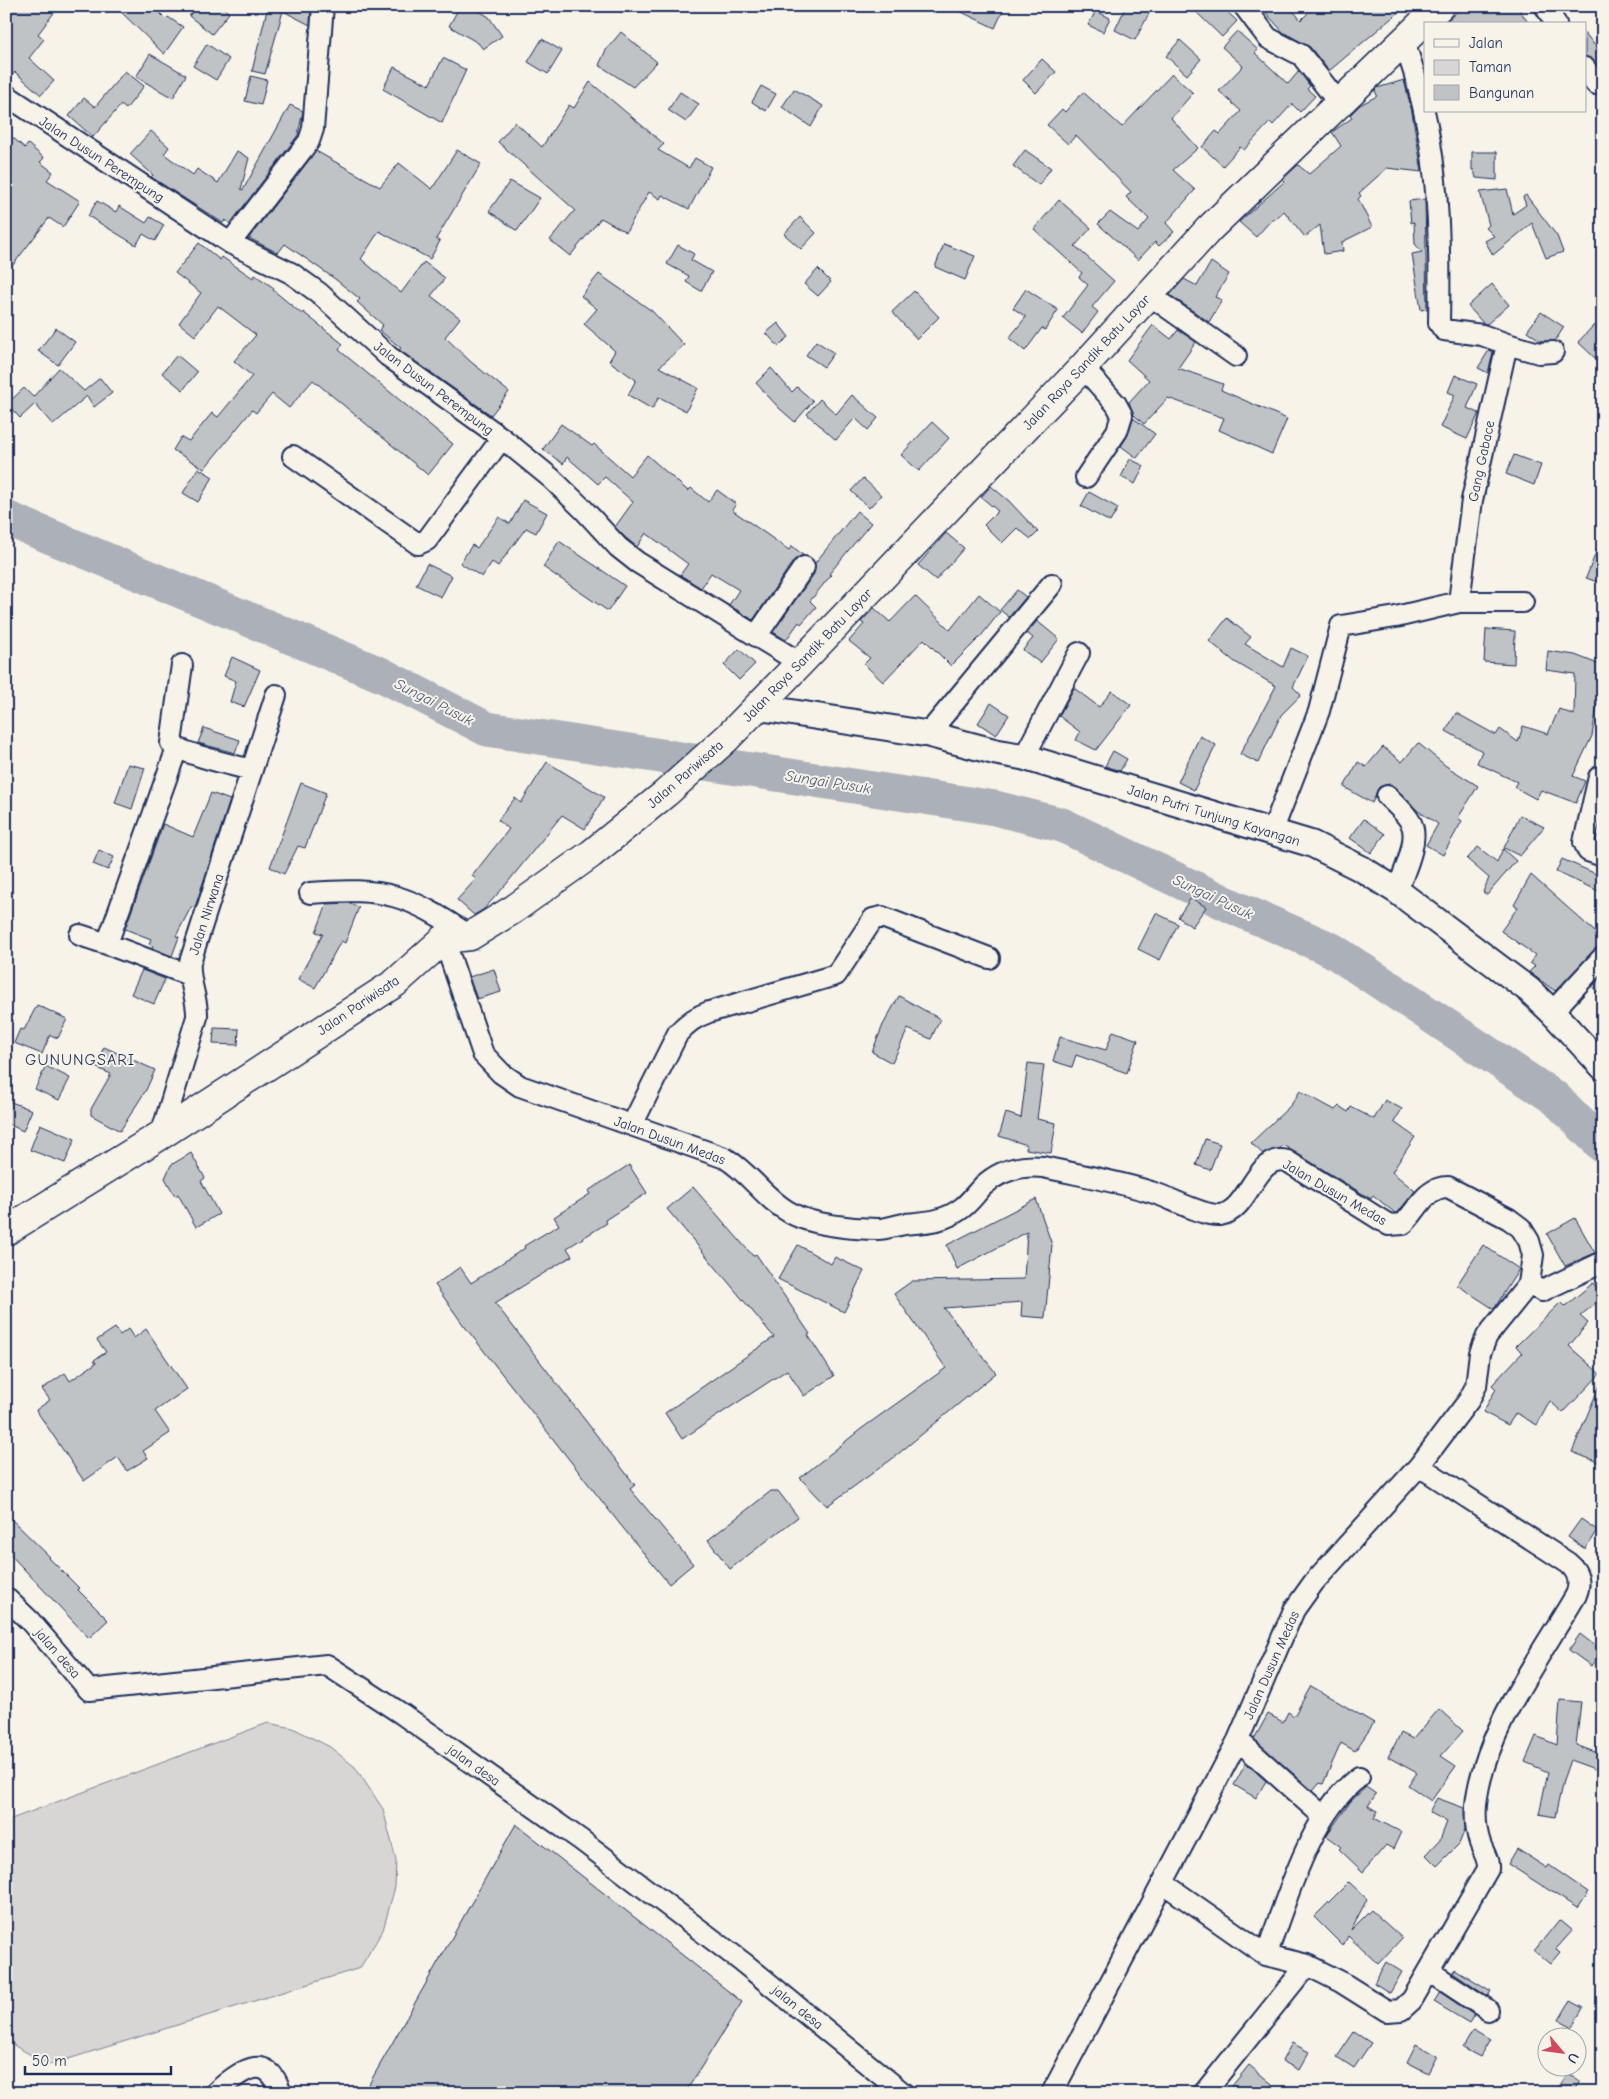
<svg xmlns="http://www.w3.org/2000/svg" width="1609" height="2099" font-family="'Comic Neue',sans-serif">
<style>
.green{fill:#d7d6d4;stroke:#798299}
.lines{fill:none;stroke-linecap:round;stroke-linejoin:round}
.river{stroke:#acb0b9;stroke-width:35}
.building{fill:#c0c3c5;stroke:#1b2f5e}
.minor-casing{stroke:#1b2f5e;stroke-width:24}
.tertiary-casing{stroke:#1b2f5e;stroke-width:29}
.secondary-casing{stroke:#1b2f5e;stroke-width:31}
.minor{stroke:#f7f3e8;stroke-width:20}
.tertiary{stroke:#f7f3e8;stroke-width:25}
.secondary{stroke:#f7f3e8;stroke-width:28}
.labels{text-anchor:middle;stroke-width:4;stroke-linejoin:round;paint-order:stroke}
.street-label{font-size:14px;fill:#1b2f5e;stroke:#f7f3e8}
.water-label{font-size:15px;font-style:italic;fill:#465679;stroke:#f7f3e8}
.quarter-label{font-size:16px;letter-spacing:1px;fill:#1b2f5e;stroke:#f7f3e8}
</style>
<rect width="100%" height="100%" fill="#f7f3e8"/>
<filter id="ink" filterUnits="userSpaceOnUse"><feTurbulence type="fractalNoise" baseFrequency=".02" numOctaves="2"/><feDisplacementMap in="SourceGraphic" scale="10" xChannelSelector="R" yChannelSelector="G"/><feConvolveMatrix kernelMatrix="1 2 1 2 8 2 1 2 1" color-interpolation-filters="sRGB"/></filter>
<g filter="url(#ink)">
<path class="green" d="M268 1723 293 1728 330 1747 355 1767 383 1809 396 1860 395 1887 383 1930 360 1968 49 2065 15 2046 6 2038V1821Z"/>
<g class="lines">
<path class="river" d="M6 518 382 675 487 729 995 808 1062 825 1240 910 1332 950 1555 1098 1603 1146"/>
</g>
<path class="building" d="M17 6H59L38 34 44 39 29 58 54 81 41 95 15 72 6 82V19Z
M115 6H153L166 19 168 17 183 27 164 54Z
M198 6H222L229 13 212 34 189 16Z
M268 6H311L310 25 283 11 265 74 252 71Z
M460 6H471L489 17 502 36 483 49 478 43 449 26Z
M949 6H1005L995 28Z
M1126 6H1153L1135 40 1115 30Z
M1190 6H1221L1237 21 1222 37Z
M1260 6H1289L1301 20 1315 6H1406L1329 71 1310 47 1283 32Z
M1463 6H1517L1529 24H1444Z
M1096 11 1110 18 1103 32 1088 25Z
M1237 31 1258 50 1255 53 1288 84 1299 71 1310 86 1307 89 1315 96 1300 112 1292 104 1273 125 1270 122 1244 150 1240 147 1223 166 1202 147 1216 131 1220 134 1241 111 1219 91 1243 66 1222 47Z
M621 32 657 62 633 87 599 65 606 50Z
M1585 33 1596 47 1603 42V73L1594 61 1585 56Z
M542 39 562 51 548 74 528 62Z
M1180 40 1201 59 1187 75 1166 56Z
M207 44 229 59 216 80 193 66Z
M150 54 186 75 173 98 136 77Z
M443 58 466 70 442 123 383 89 394 67 429 85Z
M1042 59 1056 72 1036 93 1023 80Z
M125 71 144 86 126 109 121 105 93 137 69 116 84 98 95 107Z
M1172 74 1193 93 1171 118 1198 148 1173 170 1195 190 1166 223 1174 232 1159 246 1155 242 1138 260 1098 224 1110 212 1138 232 1149 219 1126 197 1131 192 1076 135 1068 144 1047 125 1062 109 1065 112 1083 92 1122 127Z
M251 76 267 80 261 105 245 101Z
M1404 80 1412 112 1422 172 1387 168 1359 193 1361 196 1358 199 1372 227 1342 242 1343 251 1324 254 1320 225 1305 237 1284 211 1274 220 1273 218 1256 237 1239 222 1285 181 1283 179 1298 165 1309 174 1341 146 1332 132 1352 118 1350 115 1360 105 1377 96 1375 90 1377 88Z
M590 82 664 144 658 150 689 168 695 158 711 167 689 209 662 195 660 199 649 192 626 232 601 218 570 256 550 240 575 210 498 142 515 122 542 147 569 105 574 108Z
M761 86 776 94 766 111 752 102Z
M794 89 823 106 811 127 782 107Z
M680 92 699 104 686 122 668 110Z
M290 105 303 111 298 135 230 224 226 220 223 223 151 177 153 175 130 154 151 131 169 147 164 154 193 175 197 169 218 183 237 151 249 158 241 189 243 190Z
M6 132 25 148 28 144 44 158 40 162 53 172 47 180 80 201 63 227 49 218 6 274Z
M457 150 481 164 436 239 440 241 430 259 379 231 361 259 401 293 424 262 445 278 431 296 460 318 445 337 471 362 509 392 491 415 399 350 401 348 379 330 383 325 357 302 360 299 335 279 285 244 278 253 249 238 316 151 380 187 399 163 432 189Z
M1025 150 1051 168 1039 185 1013 166Z
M1472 152H1497V180L1476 178 1474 170H1472Z
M510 181 540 198 517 231 489 211Z
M1507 189 1513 214 1526 205 1523 197 1526 195 1557 236 1563 252 1546 258 1532 223 1493 255 1485 241 1494 236 1486 228 1489 225 1480 192Z
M1425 199 1427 309 1421 310 1412 254 1422 252 1415 244 1414 222 1411 223 1409 201Z
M1059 200 1091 228 1075 246 1114 281 1092 307 1098 312 1082 333 1063 318 1088 285 1079 277 1082 273 1034 229Z
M97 201 116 212 119 206 146 223 150 217 164 225 155 241 143 234 136 245 88 216Z
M800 217 816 233 801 249 784 234Z
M199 243 220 260 222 257 253 278 255 275 274 288 273 290 302 314 303 312 343 344 339 350 453 444 428 475 313 380 289 408 272 394 256 413 252 410 204 469 173 450 181 437 189 441 212 413 218 417 252 376 234 361 256 335 218 306 195 336 179 323 201 293 175 273Z
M944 244 975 256 965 280 935 267Z
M678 245 694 254 691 260 712 272 701 291 686 282 689 276 667 264Z
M1211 262 1229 274 1215 297 1222 300 1209 322 1170 295 1184 279 1197 286Z
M818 269 831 282 818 296 804 284Z
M599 274 652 311 684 345 659 367 698 388 686 411 659 397 652 409 628 395 636 380 609 361 615 351 584 324 597 309 581 296Z
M1492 284 1509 305 1487 324 1483 323 1468 306Z
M1026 289 1058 310 1045 330 1042 328 1025 351 1009 338 1026 317 1013 308Z
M914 291 939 317 917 339 892 312Z
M1541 312 1564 327 1555 341H1541L1527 331Z
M778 323 789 337 778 346 766 333Z
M1153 325 1171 339 1178 330 1196 342 1178 368 1223 384 1221 390 1287 419 1272 454 1219 430 1224 418 1168 398 1144 424 1134 415 1129 402 1149 380 1127 360Z
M1594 325 1603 333V350L1595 358 1578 342Z
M56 328 75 342 58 365 38 351Z
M816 341 834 353 824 367 806 355Z
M1489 350 1493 352 1488 373 1478 368Z
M177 355 197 372 183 390 162 373Z
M59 368 84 391 100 378 112 393 94 407 87 396 53 425 35 404 20 418 7 404 24 388 33 397Z
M771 368 792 392 797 387 813 401 795 422 779 408 756 383Z
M1455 375 1477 384 1467 408 1479 413 1467 439 1440 427 1455 395 1448 392Z
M852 395 878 418 868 430 855 418 836 440 807 414 820 399 836 414Z
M1133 418 1155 434 1137 458 1121 446 1128 435Z
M932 422 949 438 919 471 901 455Z
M561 424 592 446 594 444 630 476 647 455 688 491 691 488 708 502 717 490 736 504 732 510 789 550 792 546 803 555 794 560 753 620 729 605 739 590 711 573 701 588 680 575 688 564 646 533 637 547 626 538 615 527 633 502 605 477 598 484 567 457 563 464 543 449Z
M1514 455 1541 465 1534 485 1506 474Z
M1130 459 1144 466 1135 484 1121 477Z
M198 468 213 477 198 502 183 493Z
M863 478 881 495 869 508 851 491Z
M991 486 1009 501 1038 532 1031 539 1017 528 1002 543 984 525 998 511 981 497Z
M1089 492 1118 508 1110 522 1081 506Z
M523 500 547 513 536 533 526 528 498 566 492 562 482 577 460 563 472 545 477 548 499 517 510 524Z
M857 511 871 523 829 574 831 575 810 601 816 607 801 624 799 622 786 640 773 632 814 574 815 563Z
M946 533 964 548 936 580 918 565Z
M1602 537H1603V584L1586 578Z
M559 541 625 586 608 611 543 567Z
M427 564 452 576 441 597 416 585Z
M1017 590 1026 597 1009 617 1000 610Z
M979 594 1000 612 981 636 951 666 924 639 883 682 864 664 870 658 849 641 864 624 861 622 874 608 890 622 915 596 950 630Z
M1227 618 1251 637 1245 644 1283 667 1291 648 1308 656 1293 687 1301 695 1281 715 1258 763 1240 754 1276 686 1235 662 1209 641Z
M1037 621 1059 639 1040 663 1023 650 1033 638 1027 633Z
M1486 629 1515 631 1514 664 1484 662Z
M739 649 755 664 739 680 724 665Z
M1548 651 1575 655 1603 666V694L1599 693 1592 736 1573 776 1585 781 1576 803 1541 790 1536 799 1514 787 1517 782 1477 763 1482 751 1446 731 1456 713 1496 735 1500 729 1518 742 1523 726 1548 734 1559 709 1574 715 1575 674 1546 670Z
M232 657 260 670 244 707 230 702 236 681 224 676Z
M1074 688 1099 707 1112 691 1131 705 1096 750 1076 740 1080 732 1059 716Z
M991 703 1009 715 996 735 978 723Z
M204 728 240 740 235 753 198 743Z
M1200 736 1216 745 1194 790 1178 782Z
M1418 743 1446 766 1478 786 1458 818 1462 821 1443 855 1426 845 1438 824 1418 811 1395 787 1389 784 1379 787 1372 803 1344 787 1358 762 1366 767 1383 747 1402 762Z
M1113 751 1127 759 1120 771 1105 766Z
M547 762 604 797 585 829 562 815 504 887 484 909 474 915 457 900 476 879 472 876 509 829 498 820 515 798 521 803Z
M128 764 145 768 132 809 115 803Z
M301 783 326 793 305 848 298 846 284 874 270 867Z
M211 793 230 800 196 904 194 908 191 907 176 936 179 937 172 956 152 948 153 946 149 944 151 939 125 929 163 824 193 837Z
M1520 815 1544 827 1520 856 1504 848Z
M1364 819 1385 834 1371 853 1350 838Z
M1478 847 1497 862 1503 849 1516 861 1487 895 1483 892 1489 878 1467 859Z
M99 850 114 857 108 870 93 864Z
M1562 859 1603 877V893L1556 872Z
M1531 875 1603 939 1599 946 1555 991 1529 972 1535 966 1530 963 1535 955 1501 931 1518 907 1514 905Z
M1191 898 1206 907 1192 927 1178 917Z
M349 903 359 907 345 943 341 941 315 988 298 979 323 934 316 932 327 904Z
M1156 913 1178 924 1160 960 1138 949Z
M494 969 501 992 477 999 469 977Z
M142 970 165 979 154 1004 131 994Z
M1603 975V996L1592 987Z
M899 996 940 1019 931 1039 908 1029 892 1063 872 1052 883 1025Z
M37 1005 67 1019 58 1038 50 1035 42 1054 14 1043 20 1029 24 1030Z
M214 1028 239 1029 238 1045 213 1044Z
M1113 1031 1138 1040 1127 1073 1076 1055 1072 1067 1053 1061 1060 1037 1106 1050Z
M104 1047 155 1070 146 1090 120 1131 91 1115V1109L111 1074 95 1067Z
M1028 1063 1044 1065 1037 1119 1056 1123 1051 1153 1026 1149 1027 1145 999 1136 1006 1113 1021 1118Z
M46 1066 70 1078 59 1100 35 1089Z
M1300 1091 1335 1110 1339 1106 1348 1112 1351 1107 1374 1119 1385 1100 1402 1109 1394 1122 1415 1137 1392 1172 1415 1191 1398 1212 1395 1213 1373 1195 1371 1199 1283 1145 1279 1149 1263 1154 1251 1143 1291 1105Z
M6 1100 32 1110 23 1131 6 1123Z
M40 1124 75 1139 65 1163 30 1150Z
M1205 1139 1220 1144 1210 1170 1196 1165Z
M191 1153 205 1178 201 1181 219 1214 196 1227 178 1194 175 1196 165 1178 171 1165Z
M629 1165 647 1193 605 1220 607 1223 567 1248 572 1256 495 1303 635 1485 630 1489 693 1564 669 1584 619 1523 462 1323 435 1285 460 1267 471 1283 525 1248 524 1246 559 1225 554 1217 590 1194 588 1191Z
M693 1187 753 1256 756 1254 810 1334 808 1335 834 1376 804 1396 787 1370 682 1439 665 1413 774 1337 667 1209Z
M1036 1199 1052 1245 1045 1318 1021 1316 1022 1302 944 1308 996 1373 892 1459 827 1506 800 1478 861 1429 946 1368 894 1294 912 1281 1024 1279 1027 1232 957 1269 947 1245Z
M1575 1218 1595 1253 1565 1266 1547 1234Z
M798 1245 831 1264 835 1257 864 1271 844 1312 778 1279Z
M1483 1245 1519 1269 1494 1309 1457 1285Z
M1593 1283 1603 1297 1580 1316 1588 1323 1569 1346 1600 1374 1563 1413 1550 1401 1537 1425 1516 1413 1508 1425 1483 1412 1496 1389 1492 1385 1522 1353 1516 1346 1561 1302 1565 1306Z
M115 1328 120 1335 128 1329 134 1338 146 1329 187 1389 155 1411 170 1433 143 1451 148 1458 127 1471 118 1457 84 1481 36 1410 50 1400 42 1389 65 1373 70 1381 96 1363 94 1360 106 1352 97 1340Z
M1603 1377V1464L1572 1452Z
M771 1491H778L798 1517 730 1569 708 1540Z
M6 1514 50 1557 49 1558 79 1588 77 1589 108 1620 89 1638 6 1550Z
M1581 1519 1597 1530 1585 1549 1568 1537Z
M1580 1634 1602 1651 1591 1666 1569 1650Z
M1311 1686 1374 1723 1355 1751 1341 1743 1323 1784 1320 1783 1313 1791 1254 1739 1268 1714 1283 1722 1288 1712 1294 1716Z
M1560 1700 1581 1702 1576 1745 1603 1755V1772L1570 1760 1563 1780 1555 1817 1539 1814 1548 1772 1525 1762 1536 1736 1557 1745Z
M1439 1709 1463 1731 1441 1756 1456 1766 1431 1801 1408 1785 1417 1773 1388 1757 1401 1733 1413 1739Z
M1246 1763 1266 1781 1256 1798 1234 1785Z
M1366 1787 1376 1794 1368 1806 1378 1811 1374 1818 1401 1832 1393 1849 1386 1845 1363 1872 1339 1849 1341 1847 1326 1836 1351 1801Z
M1437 1798 1464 1808 1465 1829 1459 1844 1437 1866 1426 1855 1440 1840 1447 1822 1429 1812Z
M516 1824 742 2002 685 2093H364Z
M1517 1849 1547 1868 1549 1865 1588 1892 1577 1908 1508 1864Z
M1349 1882 1367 1899 1351 1930 1371 1910 1402 1938 1378 1964 1348 1936 1343 1946 1314 1917Z
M1559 1920 1572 1931 1556 1949 1560 1952 1550 1964 1534 1951Z
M1386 1962 1402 1972 1390 1993 1374 1983Z
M1455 1969 1491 1991 1488 1996 1453 1972Z
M1440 1992 1474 2015 1469 2023 1434 2002Z
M1570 2001 1583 2008 1572 2027 1559 2020Z
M1473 2030 1490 2040 1480 2057 1463 2048Z
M1354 2032 1371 2043 1354 2068 1337 2057Z
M1292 2043 1309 2052 1299 2070 1282 2061Z
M1416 2044 1437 2056 1428 2073 1407 2062Z
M1249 2065 1272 2084 1264 2093H1240L1232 2086Z
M1567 2073 1580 2082 1573 2093H1554Z"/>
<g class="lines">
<defs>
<path id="minor" d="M1244 6 1268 38 1301 55 1339 103
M1545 6 1556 24
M1585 68 1596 84
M6 95 230 243 291 273 319 293 388 356 502 438 551 478 584 510 618 547 637 562 800 663
M230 243 309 141 313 129 323 6
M1148 294 1236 356
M1507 344 1539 353 1553 352
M1083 367 1116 404 1122 415 1117 431 1086 477
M293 456 418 544 427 540 502 438
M1459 602H1523
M757 635 804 567
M182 665 171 743C179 753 236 766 252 770
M928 734 1052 584
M177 748 107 944 189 975
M1024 757 1079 653
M1603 778 1599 777 1584 842 1588 851 1603 856
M1387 796C1395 804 1406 813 1411 823 1420 840 1403 874 1397 891
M1272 832 1319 711 1341 626 1396 617 1459 602 1472 500 1507 344 1482 335 1444 330 1439 323C1441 226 1438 131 1403 40
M310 893C386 887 407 894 470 936
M80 935 107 944
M444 939 483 1054 501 1073 520 1086 725 1158C750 1173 764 1198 789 1212 810 1225 854 1229 878 1229 887 1229 896 1225 905 1224 926 1222 944 1222 962 1208 970 1202 976 1193 983 1186 1000 1170 1021 1165 1043 1167 1079 1175 1116 1181 1151 1192 1170 1197 1201 1216 1220 1215 1250 1211 1255 1152 1287 1161L1389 1225 1403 1224C1418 1210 1425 1187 1448 1187L1509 1219 1521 1228 1529 1241 1533 1255 1529 1284 1487 1336 1480 1353 1476 1386 1469 1400 1419 1466 1314 1582 1294 1610 1238 1740 1052 2093
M1552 1012 1603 957
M632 1125 678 1033C687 1023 695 1017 709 1012L836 975 873 919 882 917 989 958
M161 1135 197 1017C198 998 188 982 190 962L276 695
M1529 1284 1542 1291 1603 1262
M6 1598 30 1621 89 1690 327 1665 402 1714 581 1840 745 1964 903 2093
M1238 1740 1324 1817
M1163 1883 1266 1955 1307 1965 1341 1982 1387 2011 1401 2010 1412 2000 1488 1869C1489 1859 1483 1852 1480 1843 1476 1831 1475 1818 1476 1805 1483 1733 1540 1657 1576 1595 1581 1583 1579 1572 1568 1563L1419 1466
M1266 1955C1287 1899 1310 1814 1359 1777
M1429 1971 1488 2010
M215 2093C238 2073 267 2048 281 2093
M1204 2093 1307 1965"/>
<path id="tertiary" d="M757 707 928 734 996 752 1024 757 1312 844 1362 869 1397 891 1529 990 1552 1012 1603 1067"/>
<path id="secondary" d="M6 1231 161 1135 395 983 444 939 470 936 514 909 591 854 666 793 727 738 800 663 1083 367 1209 229 1440 6"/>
</defs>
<use href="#minor" class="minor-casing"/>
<use href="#tertiary" class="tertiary-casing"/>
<use href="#secondary" class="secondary-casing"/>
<use href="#minor" class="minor"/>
<use href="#tertiary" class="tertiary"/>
<use href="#secondary" class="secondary"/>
</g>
</g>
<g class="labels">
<g class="street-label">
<text transform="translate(102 159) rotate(33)" y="5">Jalan Dusun Perempung</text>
<text transform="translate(1086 362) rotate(-47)" y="5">Jalan Raya Sandik Batu Layar</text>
<text transform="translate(434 388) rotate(37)" y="5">Jalan Dusun Perempung</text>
<text transform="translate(1481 461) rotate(-78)" y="5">Gang Gabace</text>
<text transform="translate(807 655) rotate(-46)" y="5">Jalan Raya Sandik Batu Layar</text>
<text transform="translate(685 774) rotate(-41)" y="5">Jalan Pariwisata</text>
<text transform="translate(1214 815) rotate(17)" y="5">Jalan Putri Tunjung Kayangan</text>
<text transform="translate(206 914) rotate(-72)" y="5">Jalan Nirwana</text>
<text transform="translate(358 1005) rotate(-34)" y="5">Jalan Pariwisata</text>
<text transform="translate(670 1140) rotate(20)" y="5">Jalan Dusun Medas</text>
<text transform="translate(1335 1192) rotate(30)" y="5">Jalan Dusun Medas</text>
<text transform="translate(58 1653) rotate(49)" y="5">jalan desa</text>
<text transform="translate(1271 1665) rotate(-66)" y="5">Jalan Dusun Medas</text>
<text transform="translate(474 1765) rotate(35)" y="5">jalan desa</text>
<text transform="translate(798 2007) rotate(39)" y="5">jalan desa</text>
</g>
<g class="water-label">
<text transform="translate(434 702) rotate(27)" y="5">Sungai Pusuk</text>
<text transform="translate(828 782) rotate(9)" y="5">Sungai Pusuk</text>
<text transform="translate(1213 897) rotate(25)" y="5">Sungai Pusuk</text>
</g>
<g class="quarter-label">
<text x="80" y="1065">GUNUNGSARI</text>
</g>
</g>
<rect width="1609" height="2099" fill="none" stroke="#f7f3e8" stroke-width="25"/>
<rect x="12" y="12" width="1584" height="2074" fill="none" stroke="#1b2f5e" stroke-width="2" filter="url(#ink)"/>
<rect x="1424" y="22" width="162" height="90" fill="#f7f3e8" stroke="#9fa5b1"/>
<rect x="1434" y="39" width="25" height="8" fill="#f7f3e8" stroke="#9fa5b1"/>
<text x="1469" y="48" font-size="15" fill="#1b2f5e">Jalan</text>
<rect x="1434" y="60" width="25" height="15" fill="#d7d6d4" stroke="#9fa5b1"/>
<text x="1469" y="72" font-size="15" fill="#1b2f5e">Taman</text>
<rect x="1434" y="85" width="25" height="15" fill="#c0c3c5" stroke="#9fa5b1"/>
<text x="1469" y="98" font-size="15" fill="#1b2f5e">Bangunan</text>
<g transform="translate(1562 2052) rotate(119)"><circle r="24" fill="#f7f3e8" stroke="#9fa5b1"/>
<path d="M0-4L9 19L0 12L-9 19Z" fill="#d1495b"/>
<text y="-8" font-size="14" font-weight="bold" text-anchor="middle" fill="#1b2f5e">U</text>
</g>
<path d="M25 2066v8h146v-8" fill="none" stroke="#1b2f5e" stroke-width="2.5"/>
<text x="32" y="2066" font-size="15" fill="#1b2f5e" stroke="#f7f3e8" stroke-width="4" paint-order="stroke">50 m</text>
</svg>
